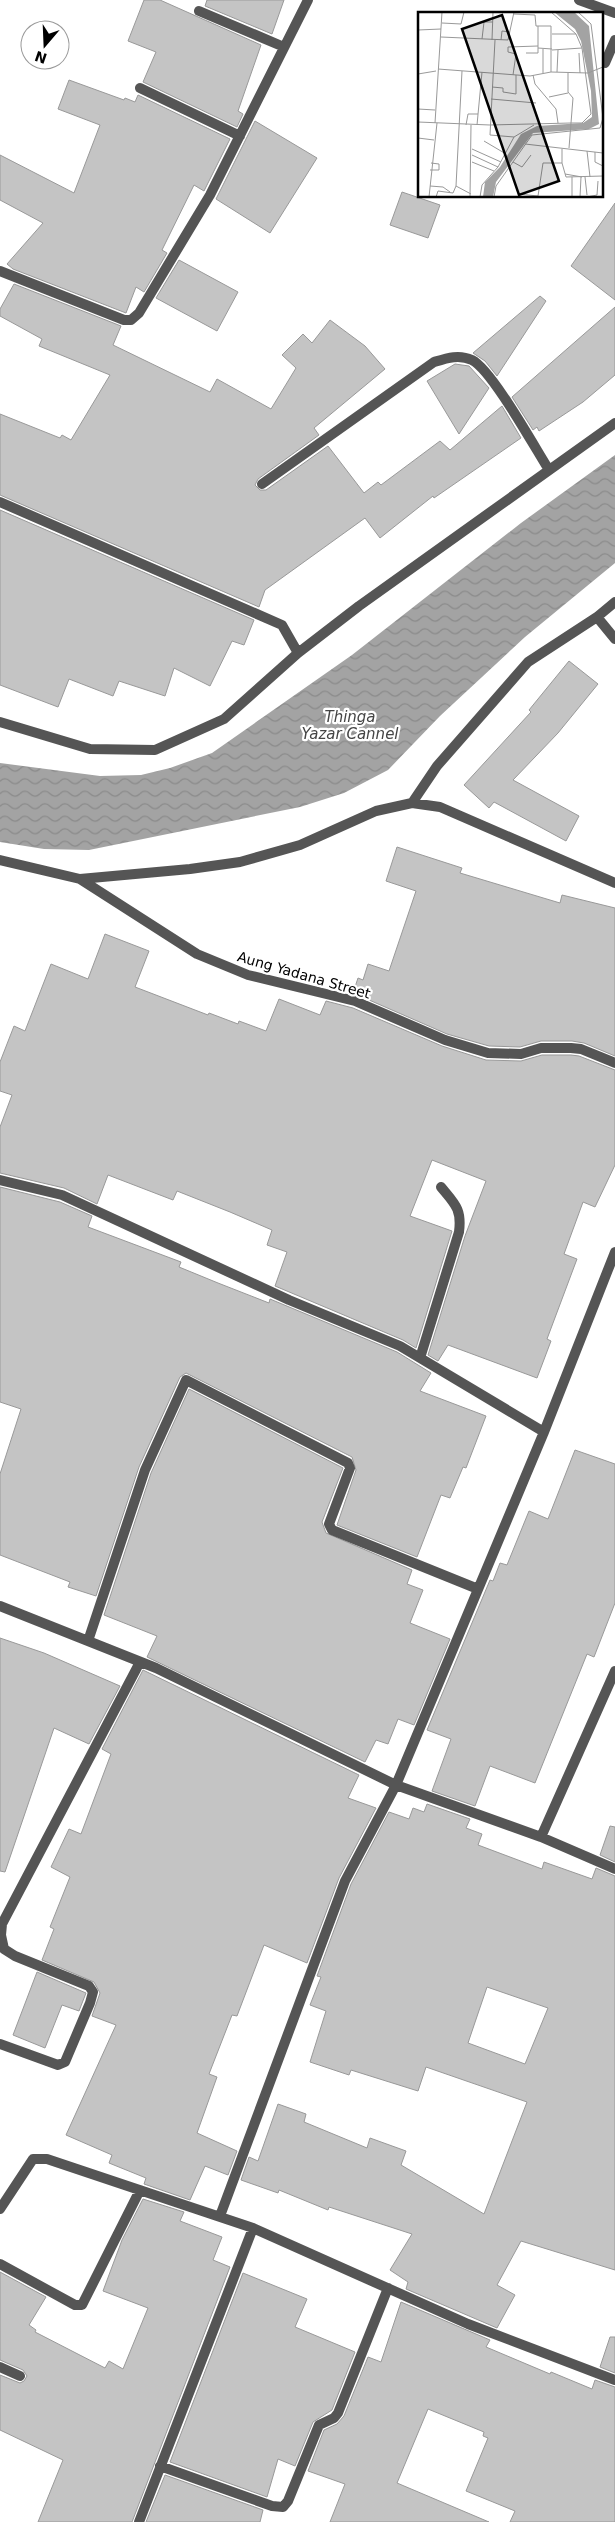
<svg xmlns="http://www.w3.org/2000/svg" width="615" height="2522" font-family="'DejaVu Sans',sans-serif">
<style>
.water{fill:url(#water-waves)}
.building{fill:#c4c4c4;stroke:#999;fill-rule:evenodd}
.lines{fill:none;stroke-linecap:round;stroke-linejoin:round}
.street{stroke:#555;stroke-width:10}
.labels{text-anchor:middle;stroke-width:4.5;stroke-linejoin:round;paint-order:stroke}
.street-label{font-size:14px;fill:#000;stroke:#fff}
.water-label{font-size:15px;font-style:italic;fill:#444;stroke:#fff}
.inset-road{fill:none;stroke:#999;stroke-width:1}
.view{fill:#000;fill-opacity:0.15;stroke:#000;stroke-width:2.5}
.inset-edge{fill:none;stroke:#000;stroke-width:2.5}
</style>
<defs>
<pattern id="water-waves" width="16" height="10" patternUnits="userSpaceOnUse" patternTransform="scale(1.25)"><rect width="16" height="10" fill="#a3a3a3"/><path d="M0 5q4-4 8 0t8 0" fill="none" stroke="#8b8b8b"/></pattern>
</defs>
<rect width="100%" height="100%" fill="#fff"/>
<path class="water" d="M615 455V563L525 637 440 716 388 770 344 793 300 807 89 850 44 849 0 842V763L100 776 141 775 170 768 212 753 352 655 521 523Z"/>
<path class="building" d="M144 0H160L261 45 238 111 243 114 237 127 143 82 156 52 128 41Z
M207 0H284L272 34 205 6Z
M69 80 124 100 125 98 135 102 138 95 230 139 204 191 194 185 162 250 167 253 144 292 136 287 126 313 13 269 7 264 43 223 0 200V155L74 193 100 125 58 109Z
M255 121 317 158 270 233 216 199Z
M402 192 440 205 428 238 390 225Z
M615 203V300L571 266Z
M179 260 238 292 217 331 156 298Z
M14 284 121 326 113 345 210 392 217 379 271 409 296 368 282 355 303 334 312 343 330 320 365 346 385 369 314 428 319 435 258 479 255 485 260 490H266L328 446 364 493 378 482 381 485 440 441 450 450 502 406 521 438 434 498 433 496 380 538 365 518 265 590 259 607 0 495V414L60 438 62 435 71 440 110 375 39 346 42 339 0 316V309Z
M540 296 546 301 497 376 485 361 473 353Z
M615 307V375L583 402 539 431 537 427 533 430 512 397Z
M455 364 469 366 489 388 459 434 427 381Z
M0 510 254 620 244 645 232 641 210 686 174 668 165 696 119 681 113 696 69 679 58 707 0 685Z
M569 661 598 684 558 733 513 780 579 816 566 841 494 802 489 808 464 785 531 712 529 710Z
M397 847 462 868 460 873 560 903 562 895 615 908V1056L584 1043 572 1041H541L520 1047 489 1046 447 1034 353 993 358 978 363 980 368 964 389 971 416 891 386 881Z
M105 934 149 951 135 987 208 1015 209 1013 238 1024 239 1021 266 1031 279 999 320 1015 326 1001 353 1008 442 1046 486 1060 521 1061 542 1055H571L579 1056 615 1070V1165L595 1207 583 1202 564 1254 577 1259 547 1339 551 1341 537 1378 448 1345 438 1361 428 1355 465 1236 486 1181 432 1160 410 1216 452 1231 416 1348 403 1340 275 1286 287 1252 267 1245 272 1230 230 1212 177 1191 173 1200 108 1175 97 1204 64 1188 0 1173V1127L12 1095 0 1091V1062L14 1026 25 1031 51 964 88 979Z
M0 1187 60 1202 92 1216 88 1227 181 1262 179 1267 218 1283 269 1303 270 1299 397 1352 431 1373 420 1391 486 1416 466 1468 463 1467 450 1498 441 1495 417 1557 337 1525 356 1470 352 1457 186 1373 180 1377 139 1467 96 1596 68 1587 70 1582 0 1555V1474L21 1409 0 1402Z
M189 1389 343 1468 322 1522 326 1533 412 1570 407 1584 423 1590 410 1623 450 1639 414 1725 398 1719 388 1744 376 1740 365 1762 147 1657 157 1636 104 1615 151 1473Z
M575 1450 615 1464V1603L594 1657 587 1654 535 1783 490 1766 475 1806 432 1791 451 1739 427 1730 490 1580 493 1581 500 1563 507 1565 529 1511 548 1519Z
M0 1638 44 1653 120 1686 89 1744 54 1728 5 1872 0 1871Z
M143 1670 359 1775 348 1798 376 1808 339 1878 307 1963 264 1945 237 2016 232 2015 209 2074 217 2077 197 2133 237 2151 228 2175 205 2166 190 2200 144 2184 146 2178 109 2163 112 2155 66 2135 116 2025 92 2016 100 1993 94 1982 42 1960 54 1929 50 1927 70 1877 51 1867 69 1829 81 1834 111 1754 102 1749Z
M427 1804 470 1819 466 1828 482 1834 478 1845 542 1869 544 1862 592 1879 596 1868 615 1876V2270L521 2241 497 2285 515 2295 497 2328 406 2289 408 2282 390 2270 412 2234 329 2207 328 2210 279 2190 278 2193 241 2180 249 2157 258 2161 278 2104 306 2114 304 2122 367 2148 370 2138 406 2151 401 2165 484 2214 527 2102 426 2067 418 2091 351 2070 349 2075 310 2062 326 2011 310 2005 321 1977 317 1976 351 1884 389 1812 409 1819 413 1808 424 1812ZM487 1987 548 2008 525 2064 468 2043Z
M610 1826 615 1827V1862L600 1855Z
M37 1972 86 1993 79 2011 62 2005 45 2048 13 2035Z
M143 2199 184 2212 180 2221 222 2237 213 2260 230 2267 132 2522H38L63 2460 0 2430V2375L20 2383 24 2381 27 2376 23 2370 0 2360V2272L46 2297 29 2325 36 2330 35 2332 105 2368 109 2361 123 2369 148 2308 103 2291 122 2240Z
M243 2273 307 2299 295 2327 355 2352 332 2410 313 2422 295 2466 278 2459 267 2497 170 2462Z
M401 2302 490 2340 486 2347 550 2374 551 2372 592 2389 595 2380 615 2387V2522H510L515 2511 466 2491 488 2438 483 2436 484 2432 428 2409 397 2483 489 2522H330L345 2484 308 2471 324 2430 337 2424 344 2416 368 2357 381 2362Z
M610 2337H615V2373L600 2367Z
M165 2475 263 2510 260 2522H146Z"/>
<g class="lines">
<path class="street" d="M579 0 615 13
M199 11 284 47
M605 63 615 40
M140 88 240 136
M0 271 124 320H131L139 313 210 195 308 0
M262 484 434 362C447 358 459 354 472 360 492 370 535 448 549 470
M0 502 282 625 298 653
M597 617 615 639
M0 722 90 749 155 750 224 719 298 653 359 606 615 423
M412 803 437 766 528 662 597 617 615 602
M0 860 80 879 197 954 248 975 355 1001 445 1040 488 1053 521 1054 541 1048H571L581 1049 615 1063
M80 879 190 869 240 862 300 845 376 811 412 803 440 807 615 883
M0 1180 62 1195 289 1300 400 1346 544 1432
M420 1358 459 1232C462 1209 455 1204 441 1187
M0 1606 156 1668 396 1785 541 1837 615 1869
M88 1641 145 1470 186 1380 348 1463 350 1468 329 1524 332 1530 478 1589
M541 1837 615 1671
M0 2044 58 2065 65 2062 90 2003 93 1992 89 1986 15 1956 4 1949 1 1935 2 1924 140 1662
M0 2209 33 2159H47L253 2228 468 2324 615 2380
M220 2216 345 1881 396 1785 544 1432 615 1252
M0 2264 75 2305H82L140 2190
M0 2367 20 2376
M160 2466 272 2506 283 2507 288 2501 319 2425 334 2418 338 2413 388 2288
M139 2522 253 2228"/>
</g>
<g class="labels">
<g class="street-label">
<text transform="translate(304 975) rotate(16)" y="5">Aung Yadana Street</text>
</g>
<g class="water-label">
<text x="350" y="722">Thinga<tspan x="350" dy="17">Yazar Cannel</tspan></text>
</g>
</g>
<g transform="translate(418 12)">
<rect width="185" height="185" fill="#fff"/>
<path d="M136 0H156L171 14 181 112 171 117 115 121 78 170 75 185H65L67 170 82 155 103 122 119 114 165 111 174 105 173 79 163 29 157 17Z" fill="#a3a3a3"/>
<path class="inset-road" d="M133 0 158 22 164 36 173 102 164 111H153L155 86 150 80V61M96 2 117 3 118 14H133V60M24 11 43 12 46 0M120 14V36L134 37M0 18 23 17M134 22H158M23 25 90 28 96 0M64 27 66 10H75M74 28 75 0M77 28 72 123 96 125 116 113M83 28 84 19 92 20M134 38 164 36M108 41H120V36M161 41 162 61M20 57 112 64 133 60 170 61 185 55M44 59 38 174 53 182M139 60 140 38M125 61V37M0 62 18 59M95 63 98 42 90 40V35L120 34M115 63 117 72 138 97 140 111M74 75 85 76V80L98 82V63M131 85 150 81M73 87 118 91M0 97 17 98M0 110 72 113M17 111 24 0M48 113 50 102H60M59 113 64 60M72 113 153 111 151 136M0 126 16 128M66 129 88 142M107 132 185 141M54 137 83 150M144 137V151L148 165 185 164M169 139 172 165M177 140V150L185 154M54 143 80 155M54 150 76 159M95 150 104 155 113 143M12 158H21V152L13 151M147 162 164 165M154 165V185M167 165 169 183M12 174 25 175 32 180M100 182 120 184 125 151H144M11 185 19 111M18 185 20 179 35 181 38 174M52 185 53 113M62 185 64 173 80 155 96 125M76 185 78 174 114 123 182 116 185 106 173 12 160 0M162 185 163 165M169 185 179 183 180 169"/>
<path class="view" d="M84 3 141 169 101 183 44 17Z"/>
<rect width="185" height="185" class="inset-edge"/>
</g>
<g transform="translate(45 45) rotate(199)"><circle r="24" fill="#ffffff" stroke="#999999"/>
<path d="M0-4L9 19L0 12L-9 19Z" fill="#000000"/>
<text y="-8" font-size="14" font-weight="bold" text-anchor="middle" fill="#000000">N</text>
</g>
</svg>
